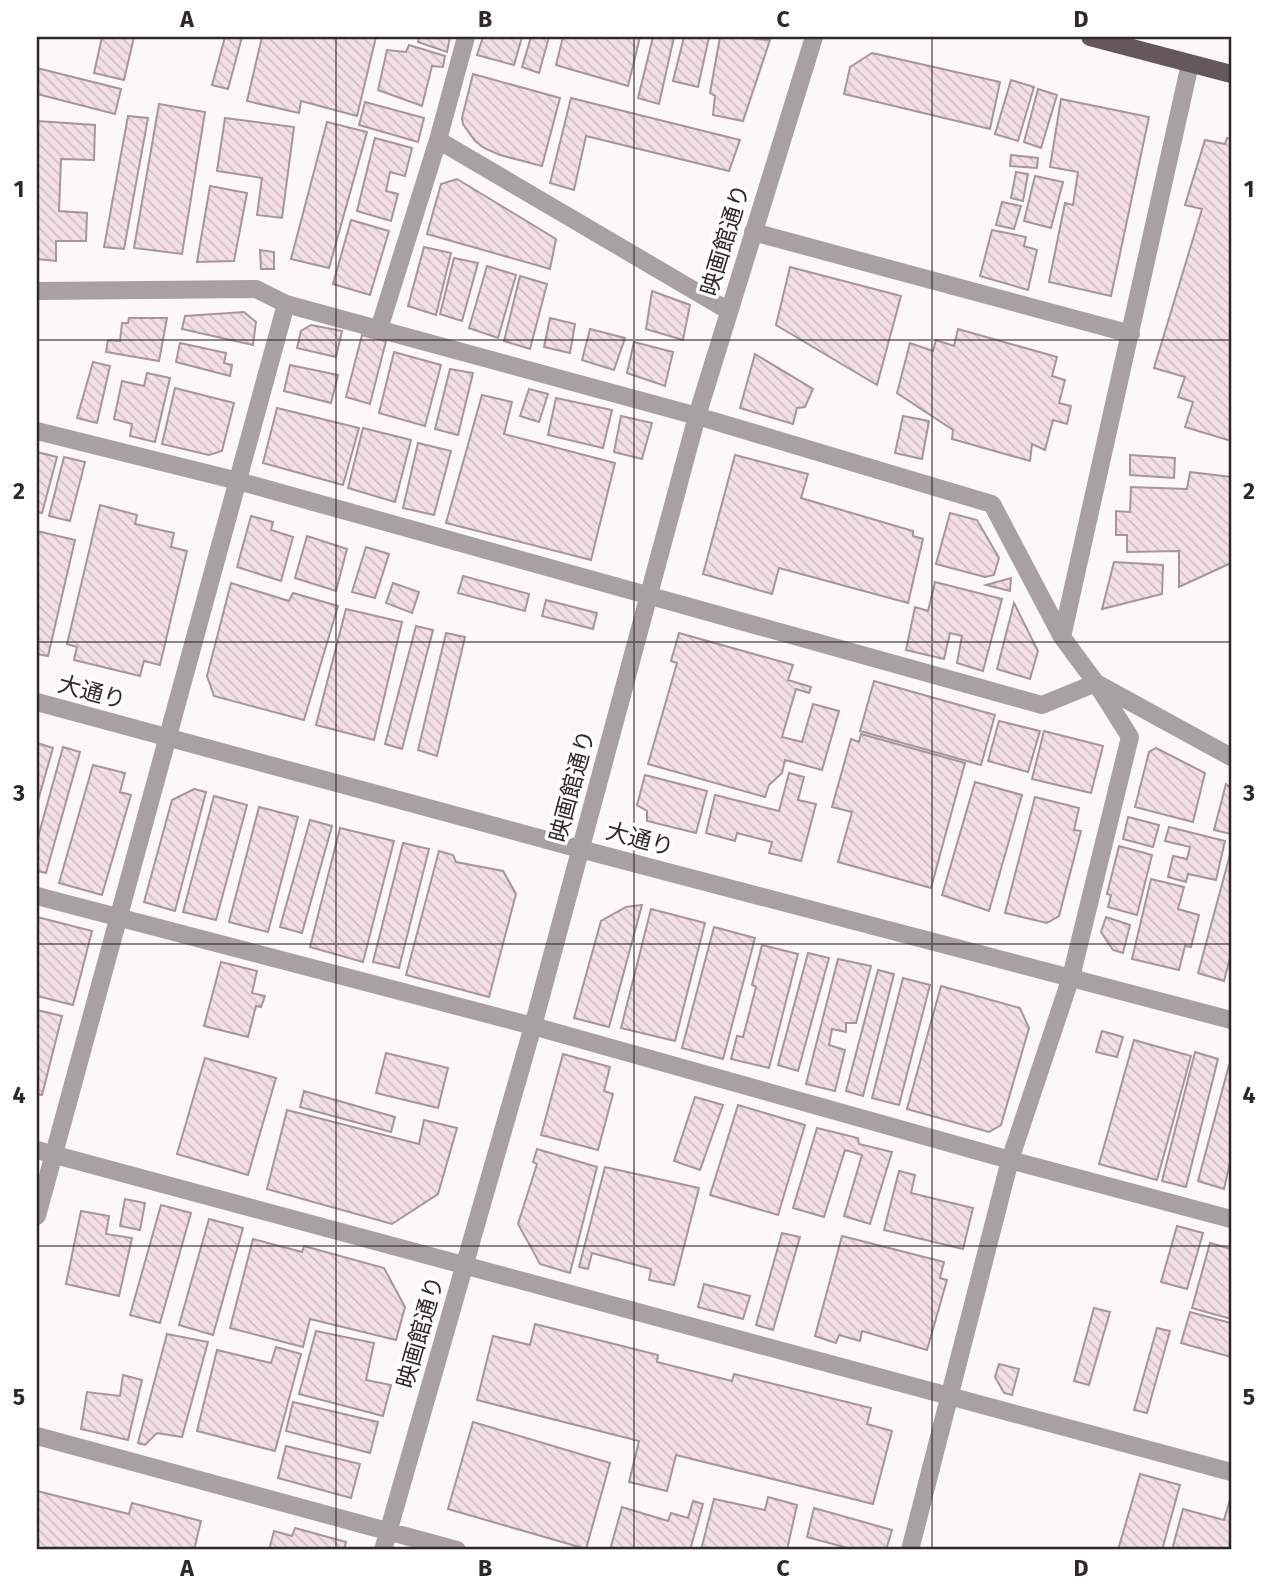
<svg xmlns="http://www.w3.org/2000/svg" width="1268" height="1587" font-family="'Fira Sans','Noto Sans JP',sans-serif">
<style>
.building{fill:url(#building-back-hatch);stroke:#a7959b;stroke-width:2}
.lines{fill:none;stroke-linecap:round;stroke-linejoin:round}
.minor{stroke:#a8a0a3;stroke-width:18}
.major{stroke:#66575c;stroke-width:18}
.grid{fill:none;stroke:#2f282a;stroke-width:2;stroke-opacity:0.55}
.labels{text-anchor:middle;stroke-width:7;stroke-linejoin:round;paint-order:stroke}
.street-label{font-size:23px;fill:#2f282a;stroke:#fff}
.neatline{fill:none;stroke:#2f282a;stroke-width:2.5}
.grid-label{font-size:23px;text-anchor:middle;font-weight:bold;fill:#2f282a}
</style>
<defs>
<pattern id="building-back-hatch" width="6" height="6" patternUnits="userSpaceOnUse" patternTransform="scale(1.75)"><rect width="6" height="6" fill="#f3dfe6"/><path d="M-1 5l2 2M0 0l6 6M5-1l2 2" fill="none" stroke="#d1bfc5"/></pattern>
</defs>
<rect width="100%" height="100%" fill="#fcf8fa"/>
<path class="building" d="M102 37H134L124 80 94 73Z
M225 37H242L228 89 212 85Z
M262 37H376L357 116 301 101 299 113 247 101Z
M419 37H450L447 52 418 42Z
M483 37H522L514 65 477 55Z
M531 37H549L539 73 522 67Z
M563 37H640L628 86 556 65Z
M653 37H674L659 104 638 98Z
M684 37H709L698 87 673 81Z
M720 37H757L756 39 770 40 743 121 713 115 715 96 710 93Z
M409 45 445 56 443 67 432 66 422 106 378 90 387 50 406 52Z
M872 53 1000 82 990 129 844 94 850 67Z
M37 68 121 89 115 114 37 94Z
M473 74 560 98 542 166 500 155 484 148 475 141 463 124 462 118Z
M1011 80 1034 87 1018 141 995 134Z
M1038 89 1057 95 1041 148 1024 142Z
M571 98 740 140 729 171 586 136 574 190 550 183Z
M1061 99 1149 117 1111 296 1049 282 1065 203 1073 205 1078 172 1050 167Z
M365 102 424 118 418 142 359 125Z
M159 104 205 112 182 254 134 248Z
M128 116 148 118 124 249 104 247Z
M225 118 294 127 282 218 257 215 262 178 217 171Z
M37 121 95 125 94 160 61 159 59 211 87 213 86 241H56V261L37 259Z
M327 122 367 132 329 268 291 259Z
M375 138 412 148 405 176 390 172 386 191 398 194 391 221 357 211Z
M1227 138 1231 139V441L1185 427 1193 402 1178 397 1185 377 1154 368 1202 209 1185 205 1205 140 1225 144Z
M1011 155 1038 158 1037 168 1010 166Z
M1016 172 1028 174 1023 201 1011 198Z
M1035 176 1063 182 1051 228 1024 221Z
M457 179 556 239 550 269 427 234 441 184Z
M210 186 247 193 234 261 197 262Z
M1002 202 1021 206 1014 229 996 225Z
M351 220 389 231 370 295 333 284Z
M992 230 1026 237 1024 246 1037 250 1028 290 980 276Z
M424 247 451 253 436 315 408 306Z
M260 250 274 252V269H261Z
M454 258 478 263 462 321 440 314Z
M487 266 516 275 498 338 469 328Z
M790 267 901 296 877 385 776 325Z
M520 276 547 284 530 349 504 341Z
M652 291 690 305 683 340 646 329Z
M244 312 256 322 253 345 182 329 185 316Z
M129 318H167L159 361 106 352 108 340 120 341 122 323H128Z
M550 318 575 324 570 353 544 347Z
M311 325 342 331 336 357 297 348 301 331Z
M590 329 625 338 614 370 582 360Z
M958 329 1057 357 1052 376 1065 380 1059 403 1071 406 1067 424 1053 420 1045 450 1032 444 1030 461 952 439 953 430 897 393 910 343 933 351 936 340 954 346Z
M362 335 386 341 370 404 346 397Z
M634 342 673 352 665 386 627 373Z
M180 343 226 353 224 363 232 365 230 376 176 362Z
M394 352 441 365 425 426 379 413Z
M755 354 813 389 805 407 797 408 793 424 740 408Z
M93 362 110 366 97 423 77 418Z
M290 365 338 375 331 403 284 391Z
M450 369 473 373 458 435 435 429Z
M147 373 170 378 155 442 130 436 132 424 114 419 122 381 144 386Z
M175 388 234 403 222 451 209 455 162 444Z
M529 389 548 394 539 422 520 416Z
M482 395 512 402 504 434 615 463 591 560 446 523Z
M556 398 612 410 603 448 548 435Z
M277 408 359 428 343 485 263 463Z
M621 416 652 423 642 459 614 452Z
M903 416 929 421 922 459 895 453Z
M363 428 411 440 395 502 348 488Z
M418 443 451 451 434 515 403 508Z
M37 452 57 457 42 513 37 512Z
M735 455 808 474 801 498 913 531V536L923 539 908 603 779 568 772 594 703 574Z
M1130 455 1175 458 1174 478 1130 475Z
M64 457 85 462 70 521 49 516Z
M1190 472 1231 477V563L1179 587V551L1127 552V535H1116V511L1130 512 1131 487 1187 489Z
M100 505 137 515 135 524 174 533 171 547 187 551 160 665 144 661 140 676 74 660 77 647 67 644Z
M950 513 977 520 999 558 994 575 985 577 936 564Z
M251 516 273 522 271 530 293 537 281 581 237 567Z
M37 531 75 540 48 656 37 654Z
M307 536 347 549 336 591 295 578Z
M366 547 389 554 375 598 352 592Z
M1114 562 1163 565 1162 594 1102 609Z
M463 576 529 594 525 611 458 593Z
M1011 578 1010 591 986 585Z
M935 582 1002 599 983 671 957 663 962 636 950 633 944 659 906 650 915 607 928 611Z
M231 583 289 601 293 593 338 606 304 720 214 696 207 676Z
M393 583 419 592 412 613 386 603Z
M546 600 597 613 593 629 542 616Z
M1014 603 1038 651 1030 679 997 669Z
M346 609 402 622 374 740 316 725Z
M416 626 433 630 402 749 385 744Z
M446 633 465 637 437 756 418 750Z
M679 633 793 665 788 680 811 687 809 693 796 689 782 737 802 742 813 704 839 711 822 770 785 760 782 773 769 785 765 797 648 764 677 663 671 661Z
M874 681 995 715 981 765 860 731Z
M999 721 1040 731 1028 772 988 761Z
M1044 731 1103 746 1091 793 1032 779Z
M861 734 965 763 931 888 838 862 852 812 832 807 851 739 859 742Z
M37 743 53 748 37 804Z
M63 747 80 752 46 873 37 871V841Z
M1156 748 1205 773 1193 822 1135 807 1149 752Z
M93 765 125 773 120 792 131 795 102 895 59 883Z
M789 773 804 777 798 800 816 804 801 861 769 853 772 842 737 833 735 841 706 833 715 795 779 811Z
M645 775 707 791 696 833 647 821V811L637 805Z
M975 782 1022 795 989 911 942 895Z
M1226 784 1231 788V834L1214 830Z
M194 789 206 792 175 911 144 902 172 800Z
M214 796 247 805 216 920 183 912Z
M1035 797 1079 808 1074 830 1081 831 1059 916 1047 923 1005 913Z
M259 807 298 817 268 932 229 922Z
M1128 817 1159 825 1153 847 1123 839Z
M310 820 332 826 302 933 280 927Z
M1169 827 1225 841 1216 880 1188 874 1186 882 1168 877 1173 856 1187 859 1190 847 1165 841Z
M340 828 394 841 363 962 310 947Z
M403 843 429 849 399 968 373 962Z
M1119 846 1152 855 1137 915 1108 907 1111 895 1107 894Z
M439 851 453 855 456 862 503 871 516 894 489 997 406 975Z
M1231 851V954L1224 981 1198 973Z
M1151 879 1184 887 1178 909 1199 915 1191 947 1185 946 1179 970 1132 959Z
M642 905 609 1027 574 1018 601 921 626 907Z
M651 909 705 923 675 1041 621 1028Z
M37 917 92 931 73 1005 37 996Z
M1106 917 1130 925 1123 953 1113 950 1101 932Z
M714 927 755 938 723 1059 682 1048Z
M762 945 798 954 769 1068 731 1059 737 1036 743 1037 756 987 752 985Z
M808 953 829 958 798 1071 778 1065Z
M838 959 871 966 856 1023H846V1032L832 1029 829 1045 845 1050 835 1091 806 1084Z
M221 962 257 971 252 993 265 996 261 1007 256 1006 248 1037 204 1026Z
M878 970 894 974 863 1096 846 1091Z
M903 978 930 985 899 1105 872 1098Z
M941 986 1020 1008 1029 1028 1001 1125 989 1132 907 1109Z
M37 1010 62 1016 42 1095 37 1094Z
M1102 1031 1123 1037 1117 1057 1096 1052Z
M1134 1040 1191 1056 1157 1180 1099 1164Z
M1195 1052 1218 1059 1186 1187 1162 1181Z
M386 1053 448 1068 438 1108 376 1093Z
M563 1054 610 1067 604 1091 613 1094 598 1150 541 1135Z
M205 1058 276 1078 248 1175 177 1154Z
M1229 1065 1231 1066V1158L1224 1189 1198 1181Z
M304 1091 395 1117 391 1132 300 1107Z
M695 1097 723 1105 700 1170 674 1161Z
M738 1105 805 1125 778 1215 710 1195Z
M287 1110 419 1144 424 1120 457 1128 438 1194 392 1224 267 1189Z
M817 1128 858 1138 859 1144 892 1152 870 1224 844 1216 862 1155 845 1150 824 1217 793 1208Z
M537 1149 597 1167 570 1273 540 1264 518 1224 537 1164 533 1162Z
M605 1167 699 1188 674 1285 649 1280 651 1269 592 1253 588 1269 579 1267Z
M899 1171 915 1175 911 1193 973 1208 963 1249 884 1230Z
M125 1199 145 1203 140 1230 120 1226Z
M161 1205 191 1213 160 1323 130 1315Z
M81 1211 109 1216 106 1234 132 1238 119 1296 66 1284Z
M209 1219 243 1228 213 1335 179 1325Z
M1177 1226 1203 1233 1187 1289 1161 1282Z
M782 1233 800 1237 773 1330 756 1325Z
M842 1236 944 1262 940 1278 947 1280 927 1350 862 1331 860 1341 839 1335 836 1343 815 1336Z
M253 1239 302 1252 304 1246 384 1268 405 1307 396 1340 310 1319 303 1347 230 1328Z
M1210 1243 1231 1249V1319L1192 1308Z
M704 1284 750 1296 743 1319 698 1307Z
M1094 1308 1110 1312 1089 1385 1074 1381Z
M1190 1312 1231 1323V1357L1181 1343Z
M535 1324 658 1355 657 1362 732 1381 734 1374 871 1408 867 1424 892 1431 873 1504 676 1455 667 1491 629 1482 639 1441 477 1400 493 1336 530 1345Z
M1157 1328 1170 1331 1147 1413 1134 1410Z
M316 1331 374 1343 366 1380 391 1385 383 1416 299 1394Z
M167 1334 208 1342 182 1437 157 1433 145 1445 138 1443Z
M276 1347 301 1354 275 1451 197 1431 217 1350 271 1363Z
M999 1364 1019 1369 1012 1395 1004 1393 995 1377Z
M123 1375 142 1380 128 1440 81 1429 87 1392 120 1396Z
M293 1402 378 1422 370 1453 286 1431Z
M473 1422 610 1463 586 1549 448 1509Z
M286 1446 360 1464 351 1498 278 1478Z
M1140 1474 1180 1485 1162 1550H1118Z
M37 1491 129 1514 132 1503 201 1521 194 1550H37Z
M1231 1496V1550H1172L1183 1509 1224 1520Z
M768 1497 797 1505 787 1550H701L714 1499 765 1510Z
M693 1501 703 1504 690 1550H610L622 1507 668 1521 671 1513 688 1518Z
M814 1508 892 1530 886 1550H855L807 1537Z
M295 1528 346 1542 344 1550H269L274 1531 292 1536Z"/>
<g class="lines">
<path class="minor" d="M466 37 438 140 729 311
M753 232 1131 334
M37 291 256 289 286 304 697 416 992 504 1062 637 1096 683 1231 757
M379 329 438 140
M37 431 238 481 1042 705 1096 683 1130 737 1071 977 1010 1160 910 1550
M1062 637 1190 64
M37 702 580 849 1231 1020
M37 896 533 1026 1010 1160 1231 1219
M37 1150 1231 1472
M37 1216 286 304
M37 1436 457 1550
M383 1550 533 1026 697 416 814 37"/>
<path class="major" d="M1090 37 1231 74"/>
</g>
<path class="grid" d="M336 37V1550M634 37V1550M932 37V1550M37 340H1231M37 642H1231M37 944H1231M37 1246H1231"/>
<g class="labels">
<g class="street-label">
<text transform="translate(725 240) rotate(-73)" y="8">映画館通り</text>
<text transform="translate(92 692) rotate(15)" y="8">大通り</text>
<text transform="translate(572 786) rotate(-75)" y="8">映画館通り</text>
<text transform="translate(640 839) rotate(15)" y="8">大通り</text>
<text transform="translate(420 1332) rotate(-74)" y="8">映画館通り</text>
</g>
</g>
<rect width="1268" height="1587" fill="none" stroke="#ffffff" stroke-width="77"/>
<rect x="38" y="38" width="1192" height="1510" class="neatline"/>
<g class="grid-label">
<text x="187" y="27">A</text>
<text x="485" y="27">B</text>
<text x="783" y="27">C</text>
<text x="1081" y="27">D</text>
<text x="19" y="197">1</text>
<text x="1249" y="197">1</text>
<text x="19" y="499">2</text>
<text x="1249" y="499">2</text>
<text x="19" y="801">3</text>
<text x="1249" y="801">3</text>
<text x="19" y="1103">4</text>
<text x="1249" y="1103">4</text>
<text x="19" y="1405">5</text>
<text x="1249" y="1405">5</text>
<text x="187" y="1576">A</text>
<text x="485" y="1576">B</text>
<text x="783" y="1576">C</text>
<text x="1081" y="1576">D</text>
</g>
</svg>
